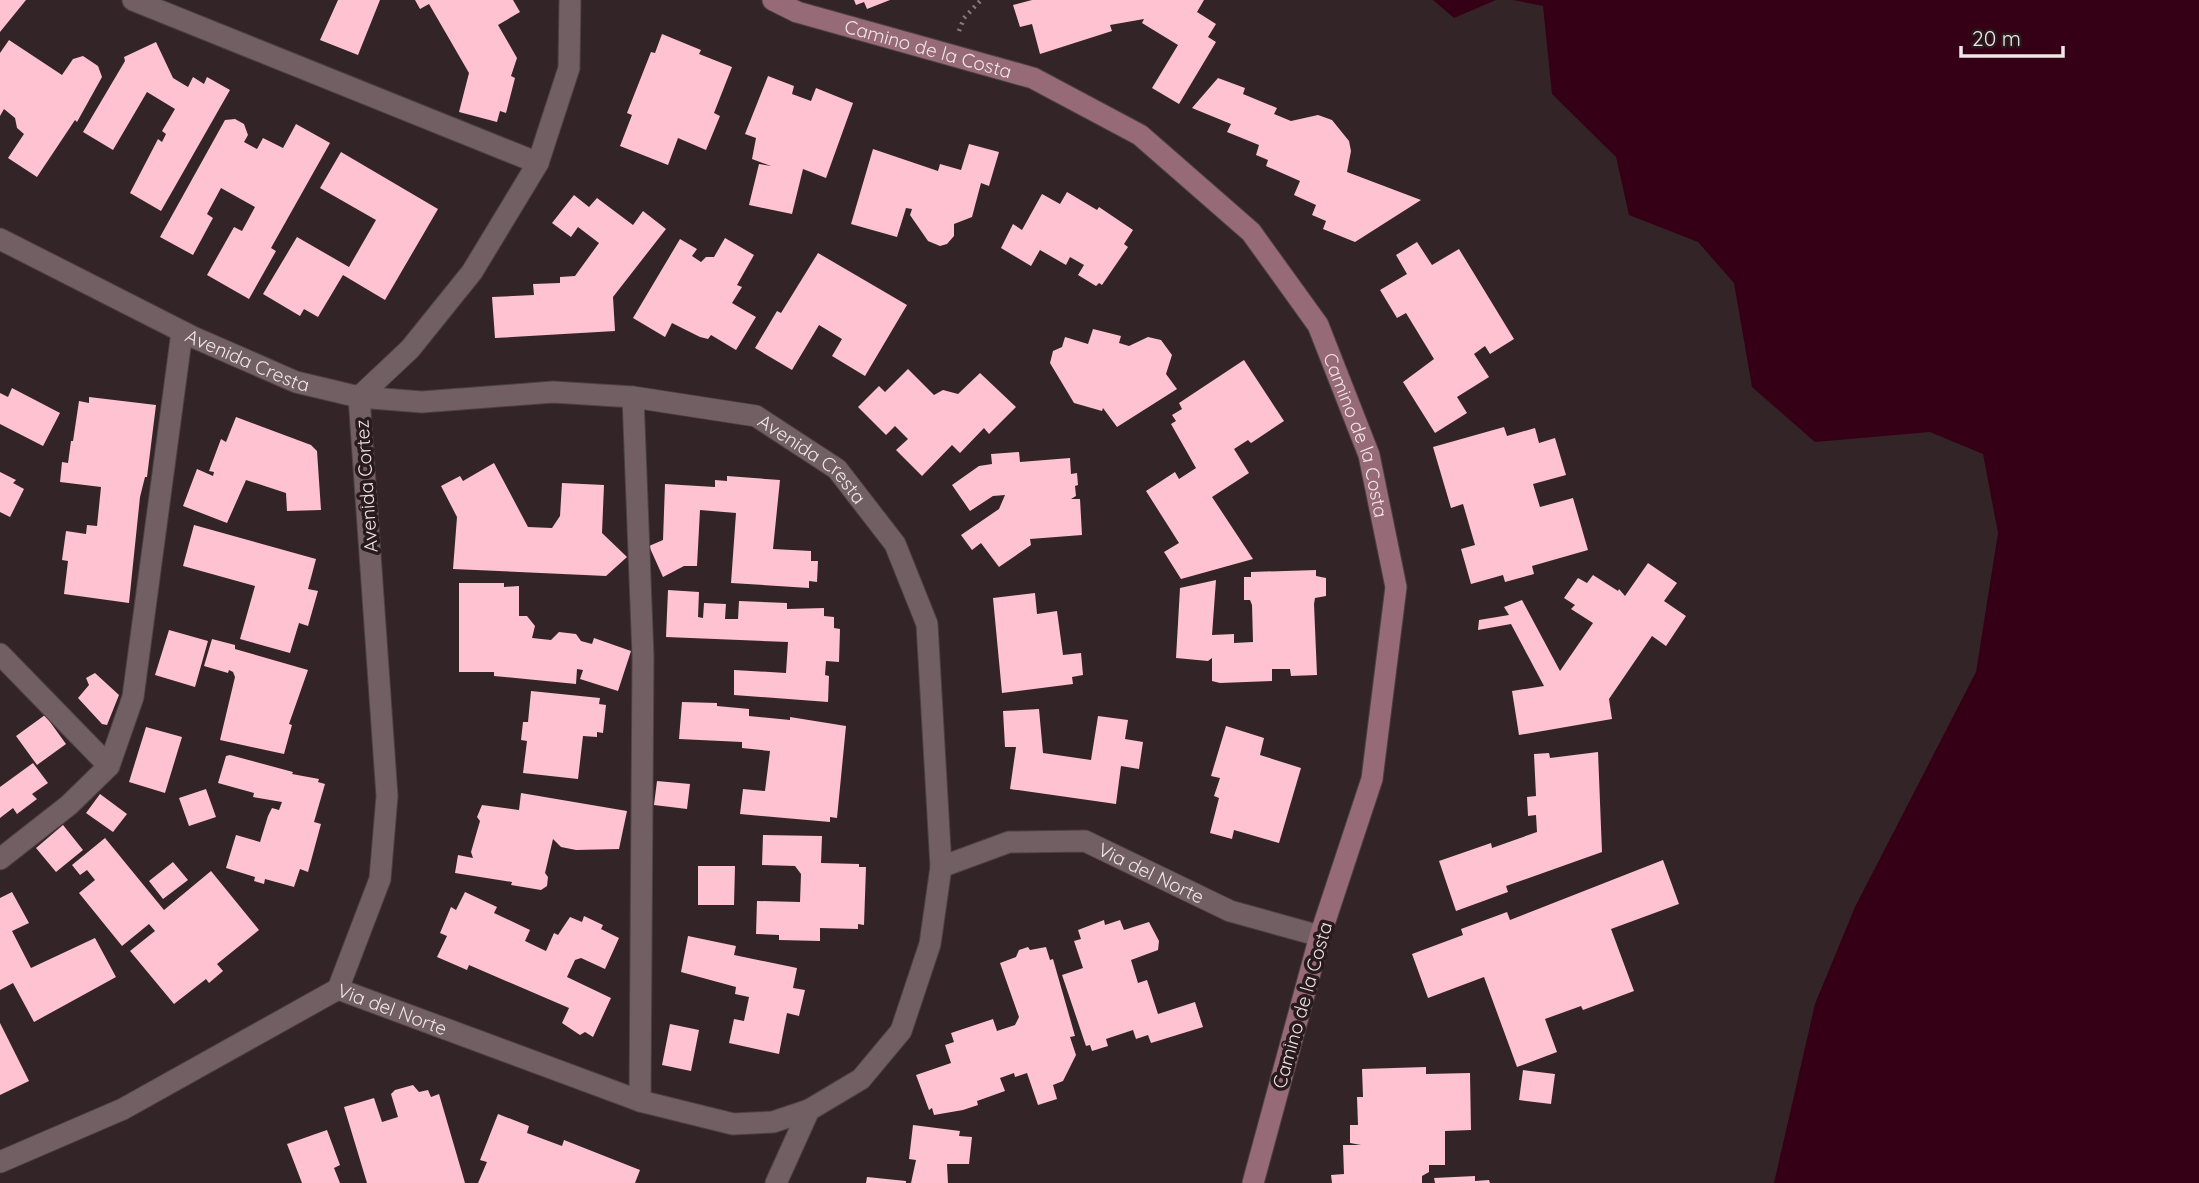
<svg xmlns="http://www.w3.org/2000/svg" width="2199" height="1183" font-family="Quicksand,sans-serif">
<style>
.water{fill:#350015}
.building{fill:#fec2d1}
.lines{fill:none;stroke-linecap:round;stroke-linejoin:round}
.lane-casing{stroke:#4d4144;stroke-width:23}
.street-casing{stroke:#4d4144;stroke-width:23}
.secondary-casing{stroke:#4d4144;stroke-width:23}
.path{stroke:#887b7e;stroke-width:4.5;stroke-dasharray:2 5;stroke-linecap:butt}
.lane{stroke:#715f64;stroke-width:21}
.street{stroke:#715f64;stroke-width:21}
.secondary{stroke:#976a78;stroke-width:21}
.labels{text-anchor:middle;stroke-width:7;stroke-linejoin:round;paint-order:stroke}
.street-label{font-size:19px;fill:#f0e6e8;stroke:#291a1e}
</style>
<rect width="100%" height="100%" fill="#332428"/>
<path class="water" d="M1433 0H1496L1454 18Z
M1513 0H2199V1183H1774L1815 1004 1855 907 1976 672 1998 533 1983 454 1930 432 1815 442 1752 387 1734 283 1698 242 1629 215 1616 157 1552 94 1543 6Z"/>
<path class="building" d="M0 0H26L0 32Z
M338 0H380L358 55 320 40Z
M415 0H513L520 12 498 25 517 58 511 76 515 78 506 113 500 111 497 122 459 112 469 73 429 4 420 9Z
M854 0H890L867 9 864 2 856 5Z
M1032 0H1204L1197 12 1216 24 1208 37 1216 42 1179 104 1152 88 1178 45 1142 23 1144 19 1110 25 1112 31 1040 54 1032 24 1020 27 1013 5Z
M662 34 701 50 699 54 732 67 714 113 720 116 706 150 678 138 668 165 620 146 632 115 627 113 651 52 655 53Z
M9 40 62 75 73 59 83 56 98 66 102 77 77 122 75 120 37 177 8 158 24 134 17 128 15 118 4 109 0 116V53Z
M156 42 173 78 188 87 193 77 204 84 207 77 230 90 161 211 130 193 158 139 162 142 166 134 162 131 175 109 147 92 113 150 83 132 125 61 124 57Z
M768 76 794 86 792 94 811 101 816 88 853 103 826 178 803 169 792 214 749 205 759 164 771 166 752 159 756 138 745 134Z
M1218 78 1245 88 1243 94 1277 108 1274 114 1291 121 1318 115 1332 120 1349 141 1351 151 1347 172 1421 200 1355 242 1323 229 1326 221 1312 215 1316 205 1294 195 1300 181 1266 166 1268 160 1256 155 1259 145 1227 132 1231 124 1192 108Z
M235 119 244 124 248 135 244 142 257 149 263 138 283 148 296 124 330 143 271 248 276 251 249 299 207 275 234 227 242 231 255 207 221 188 207 214 213 218 193 255 160 237 225 120Z
M969 144 999 152 989 186 981 183 972 217 954 224V236L947 244 940 246 928 241 910 215 912 209 906 208 897 237 851 224 873 149 938 171 940 164 961 170Z
M341 152 438 209 385 300 343 275 318 317 304 309 300 316 263 294 297 237 349 267 376 220 320 188Z
M1067 192 1097 210 1099 207 1133 230 1124 244 1128 247 1102 285 1099 283 1096 286 1078 275 1084 265 1070 257 1066 265 1040 250 1031 266 1001 248 1013 224 1022 230 1042 194 1060 204Z
M574 195 589 207 597 198 633 225 643 211 666 229 613 297 615 331 495 338 492 297 534 295 533 284 560 283V277L575 276 599 243 578 227 571 237 552 223Z
M725 238 754 255 737 285 742 287 732 303 756 317 736 350 711 335 708 339 700 337 672 323 665 337 633 318 680 239 697 249 692 256 701 262 706 257H714Z
M1417 242 1432 265 1459 249 1514 339 1490 354 1485 346 1474 354 1489 377 1457 397 1467 413 1435 433 1403 382 1434 359 1406 313 1397 318 1380 290 1407 274 1396 255Z
M818 253 907 305 865 376 832 356 842 339 819 325 792 370 755 348 777 311 781 313Z
M1093 329 1121 336 1119 343 1129 346 1148 337 1161 340 1172 355 1166 374 1177 389 1117 427 1103 408 1102 411 1074 403 1050 363 1053 351 1062 347 1065 337 1088 344Z
M1244 360 1284 421 1251 443 1248 440 1234 449 1249 473 1212 497 1253 559 1181 579 1164 552 1179 543 1146 491 1175 472 1179 479 1196 468 1171 424 1176 421 1172 415 1182 409 1179 403Z
M908 369 934 395 943 390 958 394 980 373 1016 407 989 434 984 428 960 453 952 445 922 476 896 450 908 439 895 426 886 435 858 407 879 386 885 392Z
M12 388 60 413 43 446 0 424V393L8 397Z
M89 397 156 405 147 477H145L140 497 129 603 64 594 68 561 62 560 66 531 86 534 87 525 97 526 101 487 60 482 62 462 68 463 71 441H73L79 401 89 403Z
M236 417 311 445 317 451 321 510 287 511 286 493 246 480 227 523 183 506 197 469 213 476 214 472 209 471 221 439 226 442Z
M1504 427 1507 436 1535 428 1539 443 1555 438 1566 475 1533 484 1540 507 1573 498 1588 550 1532 566 1534 574 1505 582 1503 575 1471 584 1461 549 1475 545 1463 504 1451 508 1433 447Z
M1019 452 1020 462 1070 458 1071 474 1077 473 1078 485 1075 486 1076 496 1071 499H1080L1082 535 1030 539 1031 545 999 567 981 543 972 550 961 535 999 509 1005 495 993 496 970 511 952 485 979 466 992 464 991 454Z
M494 463 528 527 552 528 560 516 562 483 604 485 602 533 627 557 606 576 453 569 457 517 441 486 460 476 463 481Z
M0 472 16 480 13 483 24 489 10 517 0 512Z
M727 476 780 480 773 549 811 551V561H818L817 582 809 581V588L731 583 736 513 700 510 697 566H684L663 577 649 546 663 540 665 484 715 487V480L727 481Z
M194 525 316 559 308 589 318 591 308 626 299 623 290 653 240 639 255 586 183 566Z
M1648 563 1677 583 1664 601 1686 616 1666 646 1652 636 1609 699 1612 719 1519 735 1512 691 1544 686 1511 624 1478 630 1479 620 1509 615 1504 607 1522 600 1560 671 1593 623 1571 609 1575 605 1564 598 1578 578 1587 583 1593 575 1618 591 1619 589 1625 596Z
M1316 570V576L1326 578V596L1315 598 1314 604 1317 675 1291 676 1290 669H1272V681L1220 683 1212 681V658L1208 661 1176 658 1180 588 1216 580 1212 635 1234 634V643L1253 642 1252 605 1250 600H1244V577H1251V572Z
M459 583H504V587L519 586V616H527L535 626 532 638 551 640 559 632 576 634 581 641 592 644 594 638 631 651 618 691 580 679 583 670 577 669 576 684 494 676V672H459Z
M668 590 699 592 698 617 703 618 704 603 726 604 725 619H738L739 601 787 603V609L824 608V616L834 617V628L840 629 839 662 826 661 825 675 829 676 828 702 734 695V670L786 673 788 642 666 637Z
M1035 593 1037 614 1057 611 1063 655 1081 653 1083 675 1072 677 1073 684 1002 693 993 598Z
M169 630 208 641 195 687 155 675Z
M212 639 235 645V649L308 670 289 724 292 725 284 754 220 740 235 677 233 672 229 670 228 673 204 666Z
M95 673 119 695 107 725 102 724 78 698 89 685 86 678Z
M531 691 600 698 599 704 606 705 603 733 597 732V737L583 736 578 779 523 773 527 741 521 740 523 722H528Z
M682 702 717 703V706L749 709V716L790 720V717L846 726 837 818 830 817V822L740 814 743 789 765 791 770 751 742 748V742L679 739Z
M1039 709 1043 753 1091 760 1098 716 1128 720 1125 739 1143 742 1139 769 1121 766 1116 804 1010 789 1016 747H1005L1003 711Z
M45 715 66 744 37 765 16 736Z
M1226 726 1264 738 1260 755 1301 768 1279 843 1234 830 1232 839 1210 833 1219 798 1214 796 1220 778 1211 776Z
M146 727 182 737 165 793 129 782Z
M1598 752 1602 852 1506 886 1508 892 1456 911 1439 861 1491 843 1492 848 1537 832 1536 815 1528 816 1527 797 1536 796 1534 754 1549 753 1550 758Z
M230 755 293 772 292 774 319 779 318 782 325 784 314 822 321 824 308 872 300 869 294 887 265 879 264 884 254 881 255 877 226 868 236 835 260 842 268 816 272 808 279 810 282 802 253 797 254 793 218 783 226 756Z
M33 763 48 783 32 794 37 799 17 814 13 808 0 818V787Z
M657 781 690 784 687 809 654 805Z
M206 789 216 817 189 826 179 798Z
M521 793 627 811 619 849 576 850 561 847 553 839 545 873 548 877 547 886 541 890 511 885 512 882 455 873 458 855 473 858 471 852 480 821 477 817 482 805 519 810Z
M100 794 127 814 113 832 86 813Z
M63 825 83 850 56 872 36 848Z
M763 835 822 836 821 863 859 864V867H866L864 925 858 924V929L820 928V941L779 940V935L756 934 757 901 800 902 801 874 795 866 762 865Z
M105 838 164 910 211 871 259 930 217 964 223 971 209 983 206 979 174 1004 130 951 155 931 149 924 122 946 79 893 95 880 87 870 80 875 72 865Z
M1663 860 1679 904 1611 929 1634 991 1583 1010 1581 1006 1545 1019 1557 1052 1517 1067 1484 977 1428 998 1412 954 1463 935 1461 929 1507 912 1510 920Z
M173 862 188 880 163 899 149 881Z
M698 866H735L734 905H698Z
M12 892 29 923 12 931 31 968 95 938 116 977 34 1022 13 983 0 990V898Z
M465 892 497 907 494 913 530 930 525 941 546 951 554 933 558 935 570 917 582 922 584 916 603 925 601 929 619 938 605 969 581 958 575 960 567 977 611 998 593 1037 585 1032 580 1035 562 1023 569 1008 469 965 467 970 437 957 447 936 440 933 451 907 456 910Z
M1104 920 1105 925 1120 920 1124 930 1149 922 1159 941 1158 950 1131 960 1138 983 1147 980 1158 1014 1195 1002 1203 1027 1151 1043 1148 1035 1136 1039 1133 1030 1106 1039 1108 1046 1092 1051 1090 1045 1086 1046 1062 975 1083 968 1074 941 1081 939 1078 930Z
M688 936 736 946 734 955 797 968 793 988 805 990 799 1016 787 1013 779 1054 729 1043 734 1019 744 1021 749 997 735 994 736 987 681 972Z
M1028 947 1030 950 1046 947 1050 960 1053 959 1075 1036 1070 1037 1076 1055 1063 1081 1053 1085 1057 1099 1038 1105 1027 1073 1015 1077 1014 1073 1000 1078 1005 1091 977 1101 978 1105 963 1110 934 1115 932 1108 929 1110 916 1075 951 1063 945 1045 954 1042 951 1033 993 1019 997 1031 1015 1025 1019 1017 1000 963 1016 957 1019 950Z
M0 1023 29 1081 0 1095Z
M670 1024 699 1030 691 1071 662 1065Z
M1426 1067V1074L1470 1073 1471 1130 1445 1131V1165H1429V1172L1422 1176V1183H1332L1331 1175 1344 1174 1343 1145H1361L1350 1143V1125H1358L1357 1097H1363L1362 1069Z
M1523 1070 1555 1074 1551 1104 1519 1100Z
M413 1085 419 1092 428 1090 431 1097 439 1094 465 1183H367L344 1107 374 1098 382 1122 398 1117 391 1094 395 1090Z
M498 1114 529 1126 527 1133 562 1146 564 1140 640 1170 635 1183H478L487 1162 480 1160Z
M913 1125 960 1131 959 1136 972 1137 969 1164H947L948 1183H911L916 1160 909 1159Z
M327 1130 340 1165 334 1168 340 1183H302L287 1144Z
M1475 1176V1181L1489 1180 1490 1183H1435L1434 1178Z
M867 1177 906 1181V1183H866Z"/>
<g class="lines">
<defs>
<path id="lane" d="M133 0 538 163
M633 397 643 656 640 1101
M0 654 109 766
M0 859 69 805 109 766 133 697 182 332"/>
<g id="street">
<path id="s1" d="M0 239 193 337 296 382 359 397 422 402 553 392 633 397 756 416 837 469 895 544 927 624 941 867 930 944 901 1031 861 1079 809 1110 776 1183"/>
<path id="s2" d="M941 867 1009 842 1085 841 1230 911 1320 936"/>
<path d="M338 989 380 879 387 796 359 397 410 349 472 272 538 163 569 68 570 0"/>
<path id="s3" d="M0 1162 123 1109 338 989 640 1101 733 1124 773 1122 809 1110"/>
</g>
<g id="secondary">
<path id="s4" d="M773 0 797 12 1033 78 1140 135 1251 232 1318 325 1369 455 1396 587 1372 779 1320 936 1253 1183"/>
</g>
</defs>
<use href="#lane" class="lane-casing"/>
<use href="#street" class="street-casing"/>
<use href="#secondary" class="secondary-casing"/>
<path class="path" d="M959 31 964 18 981 0"/>
<use href="#lane" class="lane"/>
<use href="#street" class="street"/>
<use href="#secondary" class="secondary"/>
</g>
<g class="labels">
<g class="street-label">
<text dy="7" stroke="none"><textPath href="#s4" startOffset="163">Camino de la Costa</textPath></text>
<text dy="7" stroke="none"><textPath href="#s1" startOffset="276">Avenida Cresta</textPath></text>
<text dy="7" stroke="none"><textPath href="#s4" startOffset="772">Camino de la Costa</textPath></text>
<text dy="7" stroke="none"><textPath href="#s1" startOffset="864">Avenida Cresta</textPath></text>
<text transform="translate(366 486) rotate(-94)" y="7">Avenida Cortez</text>
<text dy="7" stroke="none"><textPath href="#s2" startOffset="222">Via del Norte</textPath></text>
<text transform="translate(1302 1005) rotate(-74)" y="7">Camino de la Costa</text>
<text dy="7" stroke="none"><textPath href="#s3" startOffset="438">Via del Norte</textPath></text>
</g>
</g>
<path d="M1961 46v10h102v-10" fill="none" stroke="#f0e6e8" stroke-width="3.5"/>
<text x="1972" y="46" font-size="21" fill="#f0e6e8" stroke="#291a1e" stroke-width="5" paint-order="stroke">20 m</text>
</svg>
